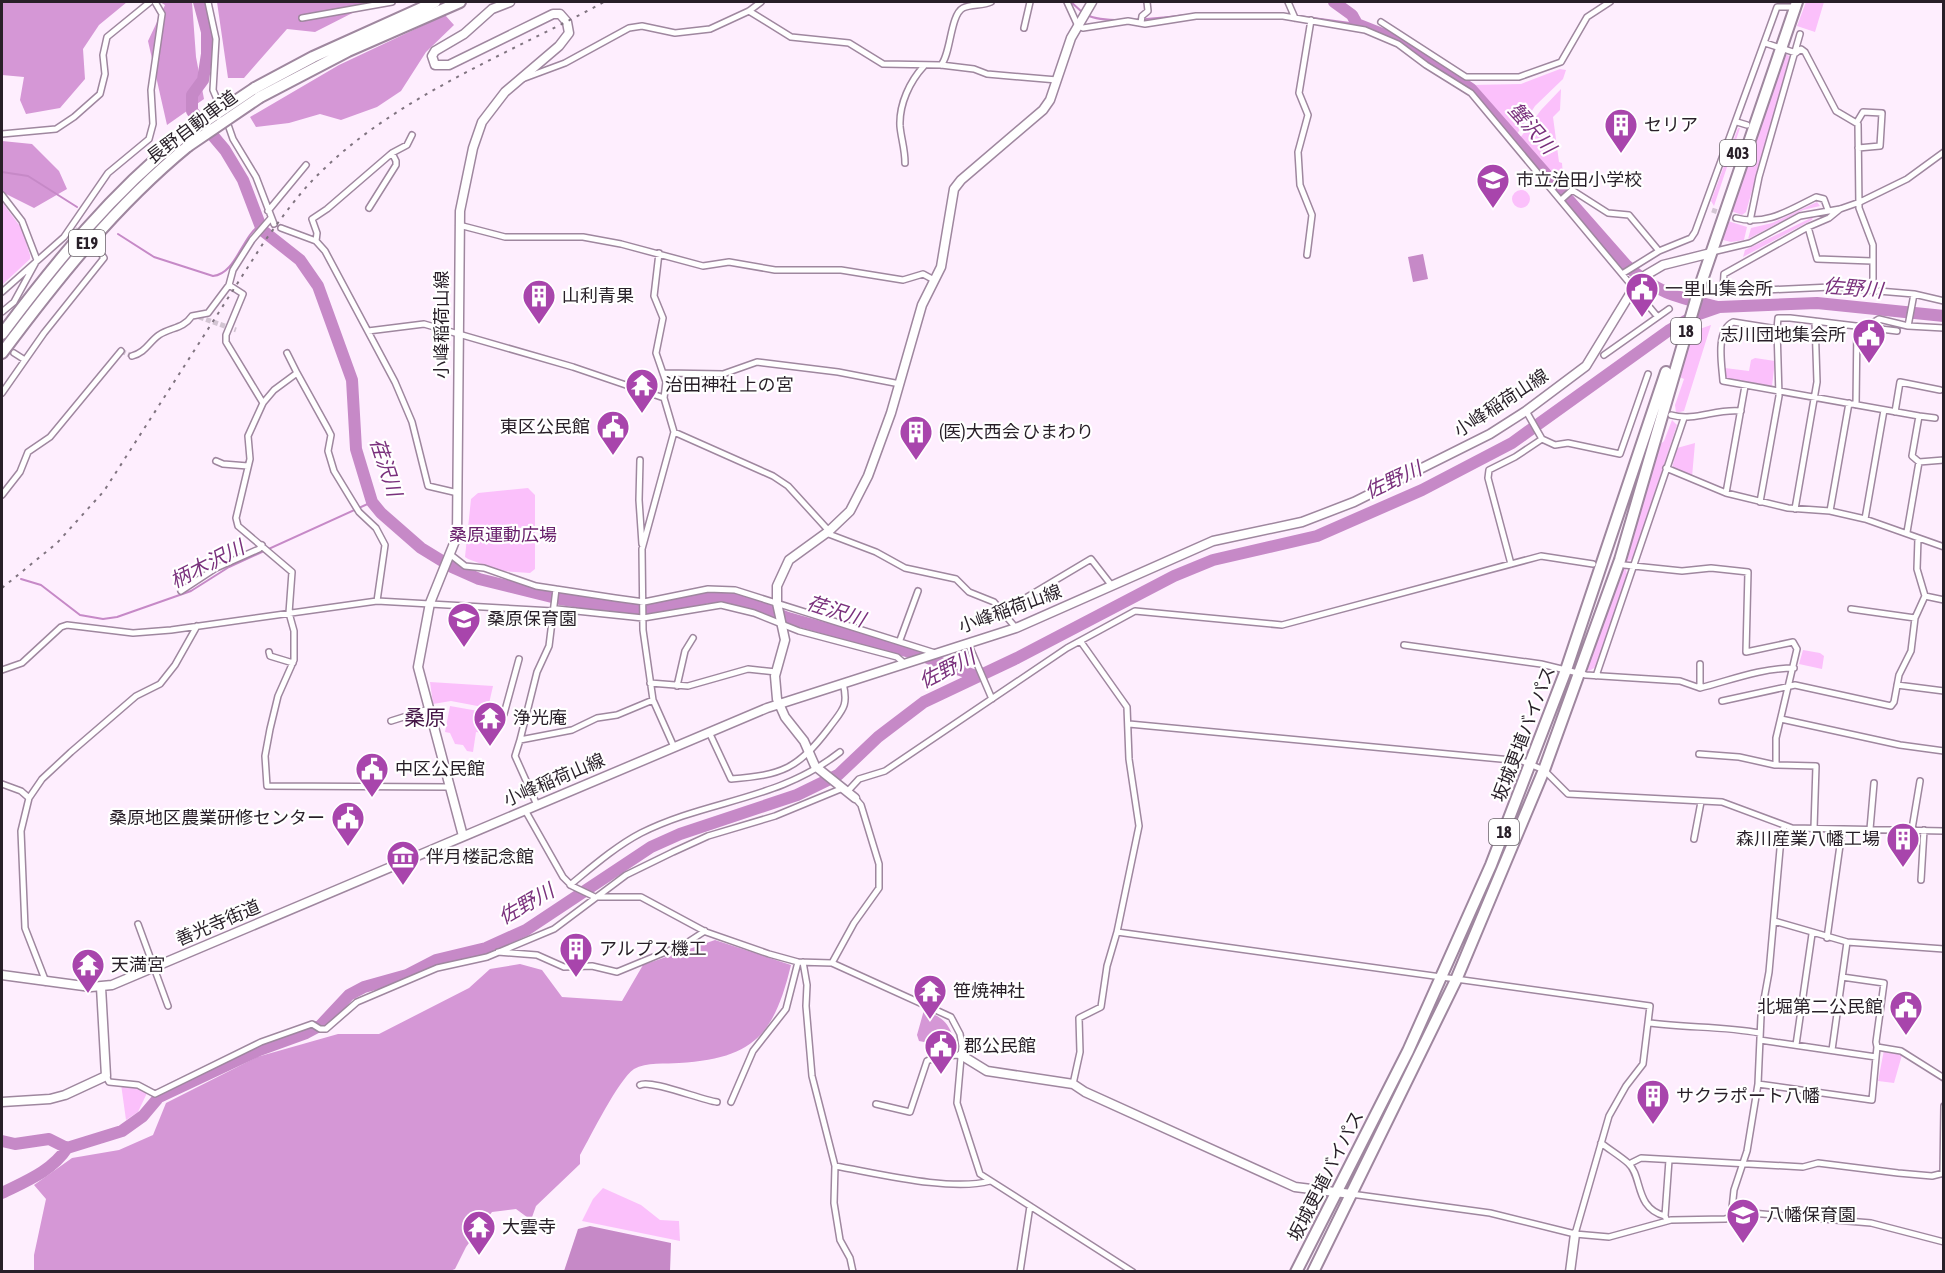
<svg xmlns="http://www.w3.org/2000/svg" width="1945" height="1273" font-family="'Asap Condensed','Noto Sans JP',sans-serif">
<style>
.green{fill:#fbc0fb}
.forest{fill:#d597d6}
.water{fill:#c689c7}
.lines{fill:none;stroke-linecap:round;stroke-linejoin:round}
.stream{stroke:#c689c7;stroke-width:2}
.river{stroke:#c689c7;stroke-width:12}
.street-tunnel{stroke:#d3c5d3;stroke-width:5;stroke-dasharray:5 2.5;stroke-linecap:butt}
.street-casing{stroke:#9f879f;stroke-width:8}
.secondary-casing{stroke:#9f879f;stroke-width:11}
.highway-casing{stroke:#9f879f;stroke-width:14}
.street{stroke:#fff;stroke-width:5}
.secondary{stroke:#fff;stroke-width:8}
.highway{stroke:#fff;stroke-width:10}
.rail{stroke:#807480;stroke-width:2;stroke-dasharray:3 6;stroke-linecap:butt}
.highway-bridge-casing{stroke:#9f879f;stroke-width:14;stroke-linecap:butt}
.highway-bridge{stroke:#fff;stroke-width:10}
.labels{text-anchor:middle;stroke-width:4.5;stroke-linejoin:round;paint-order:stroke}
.shield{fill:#fff;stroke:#686268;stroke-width:1.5}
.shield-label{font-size:16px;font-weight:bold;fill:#281f28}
.poi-label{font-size:18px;fill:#281f28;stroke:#fff;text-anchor:start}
.street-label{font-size:18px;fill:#281f28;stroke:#fff}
.park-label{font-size:18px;fill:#69206c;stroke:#fff}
.water-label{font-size:20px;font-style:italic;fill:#7a317d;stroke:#fff}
.quarter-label{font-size:21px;fill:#451547;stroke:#fff}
</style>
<rect width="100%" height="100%" fill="#feeefe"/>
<path class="green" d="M1806 2H1824L1815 32 1797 26Z
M1784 54 1790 56 1746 212 1742 215 1731 211Z
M1560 69 1566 70 1563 79 1535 106 1517 134 1471 85 1521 84Z
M1561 89 1560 110 1553 117 1559 162 1562 163 1563 176 1569 186 1566 191 1520 138 1541 110Z
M1738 128H1740L1714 206 1711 201Z
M1512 199a9 9 0 1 1 18 0a9 9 0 1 1-18 0Z
M2 202 22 229 30 255V259L2 285Z
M1817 202 1820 206 1803 210 1748 239 1751 228 1772 223Z
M1813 217 1812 220 1743 257 1745 250Z
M1728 221 1747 227 1744 240 1731 242 1723 240Z
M1711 325 1684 411 1676 413 1675 405 1684 379 1677 376 1691 332Z
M1755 358 1775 361 1772 386 1726 378 1725 368 1749 371 1751 360Z
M1672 420 1677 425 1633 559 1624 562 1656 448 1664 441Z
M1695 443 1692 477 1672 468 1677 448Z
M528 488 535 495V569L530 573 501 571 468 559 465 557 471 499 478 493Z
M1622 568 1626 569 1627 575 1596 667 1589 671 1586 669Z
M1803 650 1820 653 1824 656 1822 669 1799 664Z
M430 682 493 686 488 708 451 701 433 704Z
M450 706 501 715 500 723H492L491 734 476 732 473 752 467 751 463 745 455 744 450 733 445 732Z
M1884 1050 1902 1055 1894 1083 1878 1081Z
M121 1084 137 1086 147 1093 138 1112 126 1120Z
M603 1188 641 1205 660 1220 679 1221 680 1241 582 1221 593 1199Z"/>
<path class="forest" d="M2 2H127L99 25 83 49 85 79 60 108 26 114 20 100 24 77 2 75Z
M160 2H192L196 57 204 99 167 125 148 41 165 5Z
M217 2H374L315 32 287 29 244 78H228Z
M445 15 454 25 426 52 401 91 377 107 341 120 320 114 289 123 256 127 250 117 339 65Z
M2 141 32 144 59 171 67 189 34 208 2 192Z
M715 940 791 965C774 1035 754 1058 679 1063 666 1064 646 1062 634 1069 618 1080 591 1136 580 1155V1164L536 1206 531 1220 516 1209 492 1212 466 1247 455 1269 450 1271H34V1255L46 1199 34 1185 72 1158 119 1150 153 1135 166 1103 257 1057 338 1034H379L469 988 490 969 520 964 542 970 562 997 622 1001 643 965Z
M924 1010C938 1016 946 1019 952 1034L949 1039 934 1044 919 1041 917 1035Z"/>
<path class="water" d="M1423 254 1428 279 1413 282 1408 257Z
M590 1226 671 1243 670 1271H564L578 1229Z"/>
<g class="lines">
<path class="stream" d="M1071 2 1082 12
M1199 14 1277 13 1357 24
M1087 15C1106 25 1162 18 1185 15
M2 172 28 176 77 207
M118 234 154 257 213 276C236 274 242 236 260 225
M21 579 41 585 80 615 103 619 117 617 191 591 229 567 372 502"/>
<path class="river" d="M199 2 207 32V54L203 80 192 95V111L225 150 243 180 262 230 300 260 318 286 352 380 356 449 372 502 381 513 421 548 452 567 479 579 560 599 636 610H650L710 597H728L747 602 788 618 917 654 976 676
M1334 2 1352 15 1357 24 1400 41 1471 89 1626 265C1658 294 1677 297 1718 307
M2 1141 15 1144 49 1139 67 1148 122 1131 143 1116 159 1097 259 1050 306 1033 321 1025 349 995 364 987 407 975 436 960 486 948 526 930 651 847 680 834 797 795 838 775 878 737 924 702 1017 658 1174 576 1213 560 1317 536 1422 490 1512 443 1668 331 1696 315 1719 307 1817 303 1944 316
M2 1193C26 1181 52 1171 67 1148"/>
<path class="street-tunnel" d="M1712 210 1736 218
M75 229 102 255
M199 317 236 330
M121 351 132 356"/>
<defs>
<path id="street" d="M208 2 216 39 213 90 222 111
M1067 2 1078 26 1083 28 1128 21 1145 24 1196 16H1283L1365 30 1398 44 1426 65 1471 93 1657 316
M1288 2 1295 18
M749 11 791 37 849 43 883 64 941 65 974 69 987 74 1057 80
M302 18 392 2
M1381 22 1466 77H1519L1561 62 1587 17 1610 2
M1141 23 1142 16 1148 11 1147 2
M1024 28 1030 2
M1765 43 1796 53 1801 49 1805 52 1836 111 1858 124 1859 208 1873 245V290
M941 65C951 54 950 15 963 8 971 4 983 6 991 2
M522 79 565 63 629 28 642 26 675 33 710 29 749 11 761 2
M226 119 233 139 256 177 274 224
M1737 122 1747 125
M1857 122 1863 112 1882 113 1880 146 1858 148
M2 134 56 129 74 117 100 94 105 74 103 55 107 37 150 2
M905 163C905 149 901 138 900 126 899 104 910 81 924 66
M2 195 22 221 37 260 14 302 2 312
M1561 200 1572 190 1608 213 1629 215 1659 251
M369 208 396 165V161L392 153 407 145 412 135
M1840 209 1829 218 1808 227 1724 274 1723 292 1831 287 1914 294 1944 301
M268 211 306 165
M1736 218C1767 226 1789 210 1816 197L1824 199 1828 210
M1750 221 1759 177 1800 34
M459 225 505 237H583L621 244 703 266 729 262 775 270H841L903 280 923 274 934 280
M1808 227 1817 259 1872 261
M281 228 316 241 325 251 395 382 412 422 428 486 458 493
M316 241 317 233 312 219 327 209 392 153
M1712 252 1750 243 1800 216 1840 209 1860 202 1907 179 1944 152
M659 253 654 296 663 318 656 353 666 382 664 398 674 432 642 549 643 630 653 700 674 747
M1307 255 1312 215 1300 185 1298 152 1308 115 1299 93 1311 20
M1622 274 1659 251 1691 238 1695 232 1777 7H1795
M229 285 243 294 226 335V342L263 403
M2 292 64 237 108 173 149 139 153 124 151 90 162 14 155 2
M1908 326 1914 294
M1866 327 1879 319 1908 326 1944 328
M368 331 424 324 573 367 664 398
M1897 331 1790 318H1778L1777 329 1733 322C1715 331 1722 365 1723 381L1919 416 1912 456 1919 462 1944 460
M14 353 25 360
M287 353 297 373
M1604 355 1669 309
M132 356C146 352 148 343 159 335 171 327 183 329 192 316L208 313 229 285 233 270 252 240 271 218
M664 373 723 374 757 362 838 372 900 384
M2 393 44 333 104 258 102 255
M1856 405 1857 326
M1526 411 1542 439
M1895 412 1900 382 1940 390
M1671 415C1695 422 1716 408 1741 411
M1919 416 1935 418
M674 432 773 476 788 486 829 531
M1542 439 1555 445 1568 443 1620 454 1648 374
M640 460 639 500 642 544
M216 461 223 464 248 466
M1666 468 1726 493 1788 508 1830 511 1865 519 1944 547
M1726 493 1745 386
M2 495 20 472 28 452 50 437 121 351
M1760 502 1779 396 1777 329
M1795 509 1817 382 1815 321
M1830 511 1849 403
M1865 519 1884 410
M1907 532 1919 462
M826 533 876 552 905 568 956 579 969 592 994 602 1016 628
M451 555 465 566 484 568 536 586 615 598 644 602 708 589 735 590 935 653
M1511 564 1488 478 1489 470 1515 457 1542 439
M1624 565 1682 571 1711 568 1748 572 1746 652 1793 642 1797 649 1776 738V765
M181 591 216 568 259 549 262 545
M1925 596 1944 600
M377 601 385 545 376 528 359 512 334 471 328 451 331 435 328 429 297 373 274 390 263 403 248 436 250 459 236 518 238 526 292 572 289 613 294 631V660L278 696 270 729 265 756 267 786 449 787
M1851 609 1915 618
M1002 612 1091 559 1112 586
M900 640 918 591
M1081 642 1127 707 1129 759 1139 826 1117 932
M968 643 992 699
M1404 645 1541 664 1586 675 1680 681 1700 688C1731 680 1761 668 1794 668
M269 652 270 656 293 663
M2 670 22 663 61 627 67 625 133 633 171 630 377 601 553 611 557 609 643 618 721 605 754 613 799 631 897 657 905 664
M1596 676 1684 418
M650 683 688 686 748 669 776 672
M1897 685 1944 691
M677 686 685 651 693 638
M1700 688V664
M1722 701 1795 685 1891 706 1894 702 1899 675 1911 651 1915 618 1925 596 1917 569 1918 538
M504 714 519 659
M1781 719 1900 745 1944 751
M391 721 429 709
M1129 724 1522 761 1544 770 1568 794 1722 802 1792 828 1944 831
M709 732 731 779C782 775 798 769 829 728 842 710 849 707 843 683
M520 740 537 672 549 646 556 589
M1699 754 1739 757 1775 765 1816 766 1814 828
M2 784 21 791 29 798
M847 792 859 779 885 771 1067 648 1135 611 1282 625 1541 556 1593 564
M537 805 515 756 520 740 572 730 597 718 617 715 653 700
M525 810 563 877 572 886 595 897H641L706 932 769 954 798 962 832 963 951 1017 960 1034 962 1046 957 1103 980 1174 1133 1272
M1870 829 1874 783
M1912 829 1920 781
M1694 839 1701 802
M1921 880 1924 830
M570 885C592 867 616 846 641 833 709 799 778 801 840 752
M1774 921 1847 942 1944 949
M138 924 168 1006
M1827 938 1842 831
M498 952 537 955 564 967 592 966 617 972 685 944 705 931
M803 962 807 985 806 1006 812 1076 835 1166 834 1203 840 1240 850 1258 853 1272
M832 963 854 923 879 888V864L861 805 855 798
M1842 977 1884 983 1876 1042 1877 1047
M46 982 25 928 21 831 29 798 42 779 71 752 136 696 160 684 175 665 197 626
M1650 1023C1687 1028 1723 1026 1760 1033
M1760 1040 1876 1057 1877 1047 1901 1051 1944 1078
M1796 1045 1812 934
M1832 1050 1847 942
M106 1076 109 1082 138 1085 155 1094 261 1042 312 1024 320 1029H326L357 1002 437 968 487 957 554 929 626 875 673 852 708 836 775 816 843 788
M1073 1084 1080 1052 1079 1018 1101 1007 1107 966 1117 932 1650 1006 1643 1064 1626 1086 1609 1116 1575 1234
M1758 1084 1872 1100 1876 1057
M640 1085C650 1079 701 1100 717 1102
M731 1102 753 1051 786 1009 798 962
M876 1104 910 1112 927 1061 938 1056 961 1055
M1601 1143C1610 1150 1620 1156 1628 1163 1643 1176 1634 1208 1665 1216L1667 1221
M1629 1164 1641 1158 1803 1167 1818 1163 1898 1173 1932 1176 1944 1173
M835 1166C876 1173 951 1192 990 1181
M1943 1173 1944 1106
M1351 1194 1490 1213 1575 1234 1609 1237 1671 1220 1725 1219 1751 1213 1871 1223 1944 1242
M1665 1216 1669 1160
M1731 1218 1734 1190 1747 1151 1758 1084 1761 1016 1769 972 1780 849 1784 826
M1020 1272 1030 1206"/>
<path id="secondary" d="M855 798 815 766 804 741 785 717 777 699 775 676 785 640 777 603V586L789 560 829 531 850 511 868 476 891 413 922 305 941 267 954 189 961 180 1043 110 1050 100 1071 38 1092 2
M463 836 418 667 430 603 457 536 460 211 473 148 482 122 505 92 559 46 569 33 567 22 560 14H553L449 65H435L432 56 435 51 464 34 492 9 510 2
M2 975 91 987 112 985 767 708 1016 628 1213 541 1302 522 1354 502 1490 434 1526 411 1586 366 1633 289 1646 275 1663 265 1711 253
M961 1055 987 1071 1073 1084 1085 1092 1295 1187 1351 1194
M2 1102 50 1099 65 1095 106 1076 101 987
M1570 1272 1575 1234"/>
<path id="highway" d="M255 88 313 57 435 2
M260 97 348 51 460 2
M2 334C56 262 111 194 182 137
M2 353C58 278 115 206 188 146
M1296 1272 1408 1051 1491 865 1566 670 1666 372
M1313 1272 1456 980 1544 770 1620 560 1700 286 1797 2"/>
</defs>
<use href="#street" class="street-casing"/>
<use href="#secondary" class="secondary-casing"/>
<use href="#highway" class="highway-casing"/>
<use href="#street" class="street"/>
<use href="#secondary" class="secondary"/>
<use href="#highway" class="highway"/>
<path class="rail" d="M2 588 57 543 104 491 264 242C283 216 301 190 325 168 399 96 514 51 604 2"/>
<defs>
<path id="highway-bridge" d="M182 137 255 88
M188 146 260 97"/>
</defs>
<use href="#highway-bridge" class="highway-bridge-casing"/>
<use href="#highway-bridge" class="highway-bridge"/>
</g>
<defs>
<symbol id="building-pin" viewBox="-11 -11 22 30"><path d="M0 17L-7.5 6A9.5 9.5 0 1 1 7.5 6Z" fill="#a845ac" stroke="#fff"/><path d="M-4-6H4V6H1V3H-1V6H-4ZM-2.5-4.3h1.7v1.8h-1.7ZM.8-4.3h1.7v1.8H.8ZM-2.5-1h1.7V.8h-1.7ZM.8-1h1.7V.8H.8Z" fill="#fff"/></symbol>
<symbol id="school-pin" viewBox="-11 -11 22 30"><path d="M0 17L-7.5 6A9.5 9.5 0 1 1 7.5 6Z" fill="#a845ac" stroke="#fff"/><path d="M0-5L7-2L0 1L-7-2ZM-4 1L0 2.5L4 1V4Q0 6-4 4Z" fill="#fff"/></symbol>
<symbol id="civic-pin" viewBox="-11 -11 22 30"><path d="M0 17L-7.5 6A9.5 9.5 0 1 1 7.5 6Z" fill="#a845ac" stroke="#fff"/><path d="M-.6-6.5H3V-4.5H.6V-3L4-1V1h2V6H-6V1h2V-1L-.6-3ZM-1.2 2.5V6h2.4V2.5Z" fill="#fff"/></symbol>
<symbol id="temple-pin" viewBox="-11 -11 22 30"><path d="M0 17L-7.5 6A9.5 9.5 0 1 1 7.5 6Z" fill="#a845ac" stroke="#fff"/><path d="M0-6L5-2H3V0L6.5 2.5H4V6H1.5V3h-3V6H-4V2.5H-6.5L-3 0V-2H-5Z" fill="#fff"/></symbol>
<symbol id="museum-pin" viewBox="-11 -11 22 30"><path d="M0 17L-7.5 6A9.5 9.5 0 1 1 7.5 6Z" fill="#a845ac" stroke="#fff"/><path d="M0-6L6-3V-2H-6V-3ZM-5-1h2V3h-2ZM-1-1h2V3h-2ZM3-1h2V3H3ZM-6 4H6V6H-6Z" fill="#fff"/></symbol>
</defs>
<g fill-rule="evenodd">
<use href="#building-pin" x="1602" y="106" width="38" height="52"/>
<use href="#school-pin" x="1474" y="161" width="38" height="52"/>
<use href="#civic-pin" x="1623" y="270" width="38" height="52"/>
<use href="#building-pin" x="520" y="277" width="38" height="52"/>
<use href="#civic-pin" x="1850" y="316" width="38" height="52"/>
<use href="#temple-pin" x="623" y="366" width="38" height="52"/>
<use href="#civic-pin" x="594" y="408" width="38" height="52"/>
<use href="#building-pin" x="897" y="413" width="38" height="52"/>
<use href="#school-pin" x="445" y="600" width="38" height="52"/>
<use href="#temple-pin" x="471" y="699" width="38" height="52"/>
<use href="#civic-pin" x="353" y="750" width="38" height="52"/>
<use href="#civic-pin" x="329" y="799" width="38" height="52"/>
<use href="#building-pin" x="1884" y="820" width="38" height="52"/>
<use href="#museum-pin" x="384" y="838" width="38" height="52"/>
<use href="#building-pin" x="557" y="930" width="38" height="52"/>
<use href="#temple-pin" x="69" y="946" width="38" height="52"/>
<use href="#temple-pin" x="911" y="972" width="38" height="52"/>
<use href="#civic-pin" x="1887" y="988" width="38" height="52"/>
<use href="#civic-pin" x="922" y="1027" width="38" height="52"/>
<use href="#building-pin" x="1634" y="1077" width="38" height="52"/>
<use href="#school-pin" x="1724" y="1196" width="38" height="52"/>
<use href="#temple-pin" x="460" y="1208" width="38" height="52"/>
</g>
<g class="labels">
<g class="shield">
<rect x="1720" y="140" width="36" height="26" rx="4.5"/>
<rect x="69" y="230" width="36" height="26" rx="4.5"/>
<rect x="1671" y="318" width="30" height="26" rx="4.5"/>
<rect x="1489" y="819" width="30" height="26" rx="4.5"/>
</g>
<g class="shield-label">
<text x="1738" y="159">403</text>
<text x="87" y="249">E19</text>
<text x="1686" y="337">18</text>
<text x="1504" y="838">18</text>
</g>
<g class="poi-label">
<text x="1644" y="131">セリア</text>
<text x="1516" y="186">市立治田小学校</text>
<text x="1665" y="295">一里山集会所</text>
<text x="562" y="302">山利青果</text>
<text x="1846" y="341" text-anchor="end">志川団地集会所</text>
<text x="665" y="391">治田神社 上の宮</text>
<text x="590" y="433" text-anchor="end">東区公民館</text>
<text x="939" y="438">(医)大西会 ひまわり</text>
<text x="487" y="625">桑原保育園</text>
<text x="513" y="724">浄光庵</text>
<text x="395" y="775">中区公民館</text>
<text x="325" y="824" text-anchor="end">桑原地区農業研修センター</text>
<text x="1880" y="845" text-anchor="end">森川産業八幡工場</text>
<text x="426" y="863">伴月楼記念館</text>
<text x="599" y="955">アルプス機工</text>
<text x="111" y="971">天満宮</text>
<text x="953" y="997">笹焼神社</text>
<text x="1883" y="1013" text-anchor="end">北堀第二公民館</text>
<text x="964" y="1052">郡公民館</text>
<text x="1676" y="1102">サクラポート八幡</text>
<text x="1766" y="1221">八幡保育園</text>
<text x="502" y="1233">大雲寺</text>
</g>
<g class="street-label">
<text transform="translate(192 127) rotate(-37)" y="6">長野自動車道</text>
<text transform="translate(442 325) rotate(-90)" y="6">小峰稲荷山線</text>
<text transform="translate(1501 403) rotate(-33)" y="6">小峰稲荷山線</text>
<text transform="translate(1010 609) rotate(-20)" y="6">小峰稲荷山線</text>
<text transform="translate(1524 734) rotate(-69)" y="6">坂城更埴バイパス</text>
<text transform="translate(554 780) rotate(-23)" y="6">小峰稲荷山線</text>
<text transform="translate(218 923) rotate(-23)" y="6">善光寺街道</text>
<text transform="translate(1326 1176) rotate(-63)" y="6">坂城更埴バイパス</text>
</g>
<g class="park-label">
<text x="503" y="541">桑原運動広場</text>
</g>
<g class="water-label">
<text transform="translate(1532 128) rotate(49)" y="7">蟹沢川</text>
<text transform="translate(1853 288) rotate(5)" y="7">佐野川</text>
<text transform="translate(386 467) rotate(72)" y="7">荏沢川</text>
<text transform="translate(1393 480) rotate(-25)" y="7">佐野川</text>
<text transform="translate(207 564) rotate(-27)" y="7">柄木沢川</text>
<text transform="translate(836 611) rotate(18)" y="7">荏沢川</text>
<text transform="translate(947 669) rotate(-27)" y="7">佐野川</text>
<text transform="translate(526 904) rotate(-30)" y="7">佐野川</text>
</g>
<g class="quarter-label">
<text x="425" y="725">桑原</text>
</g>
</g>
<rect width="1945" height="1273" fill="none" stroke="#281f28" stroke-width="6"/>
</svg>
